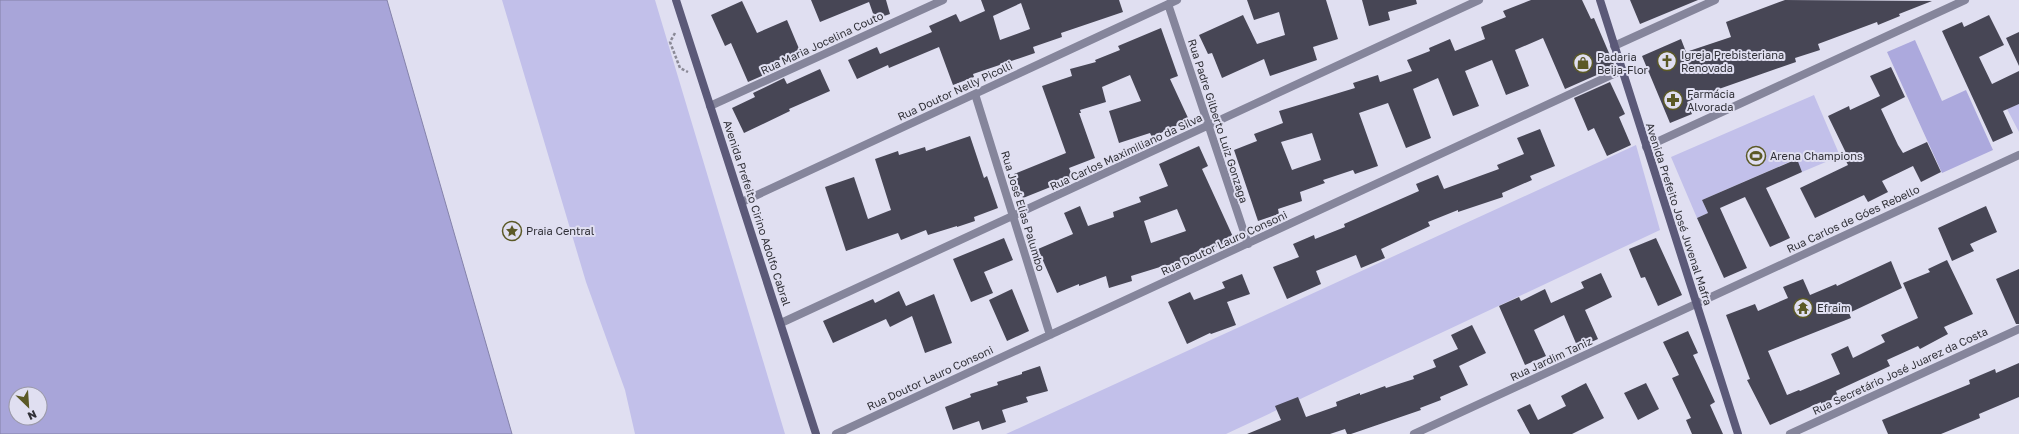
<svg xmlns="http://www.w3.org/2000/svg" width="2019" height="434" font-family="'Golos Text',sans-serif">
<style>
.green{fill:#c2c0ea}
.forest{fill:#aca9dd}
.water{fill:#a8a5d9;stroke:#8482a9;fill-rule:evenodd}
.building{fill:#474655;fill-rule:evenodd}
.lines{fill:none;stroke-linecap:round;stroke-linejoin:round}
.path{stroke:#8a8996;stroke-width:2.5;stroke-dasharray:3 2;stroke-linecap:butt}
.minor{stroke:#85859b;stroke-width:8}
.secondary{stroke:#5b5978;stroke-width:8}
.labels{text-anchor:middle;stroke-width:4;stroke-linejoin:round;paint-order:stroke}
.street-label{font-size:11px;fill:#313138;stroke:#e0dff1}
.poi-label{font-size:11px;fill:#313138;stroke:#e0dff1;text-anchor:start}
</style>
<rect width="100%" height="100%" fill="#e0dff1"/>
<path class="green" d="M502 0H655L785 434H635L625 390 586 282Z
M1814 95 1840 156 1802 172 1796 159 1702 200 1708 213 1697 218 1671 157Z
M2019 104V132L2007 109Z
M1636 145 1660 230 1226 434H1006Z"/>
<path class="forest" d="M1915 40 1942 101 1966 90 1993 150 1942 173 1887 52Z"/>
<path class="water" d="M0 0H387L512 434H0ZM16 394H40V418H16Z"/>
<path class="building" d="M811 0H886L890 14 875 19 869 2 820 22Z
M981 0H1119L1123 12 1061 33 1062 37 1033 47 1035 53 973 74 974 77 953 85 939 47 889 68 888 65 857 79 848 60 877 47 880 54 932 32 929 26 956 14 960 22 985 11ZM1021 3 1030 29 1000 40 993 16Z
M1247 0H1326L1338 39 1313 47 1317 60 1270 76 1264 59 1222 78 1212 53 1208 54 1199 35 1243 15 1257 44 1285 35 1279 12 1254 20Z
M1362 0H1416L1417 4 1388 12 1390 20 1369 26Z
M1531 0H1582L1591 19 1594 18 1615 67 1565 89 1543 38 1515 50 1529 86 1506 95 1492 60 1465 71 1479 106 1453 116 1438 78 1413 89 1431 138 1406 148 1388 103 1359 113 1378 166 1355 174 1353 170 1323 180 1325 183 1300 192 1302 201 1278 209 1279 214 1258 221 1234 150 1257 141 1254 134 1283 123 1279 111 1355 88 1353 83 1378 75 1380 82 1412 71 1407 60 1430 51 1429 48 1450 39 1455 51 1485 39 1481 27 1506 17 1503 11ZM1312 133 1321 160 1292 170 1281 142Z
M1630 0H1698L1640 24Z
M1785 0 1932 1 1899 14 1900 16 1878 25 1877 22 1818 44 1820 50 1795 58 1796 62 1716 90 1687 102 1692 114 1670 123 1642 56 1681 39 1686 52 1731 37 1726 22Z
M742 1 757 33 787 20 800 51 777 61 780 68 748 82 731 43 725 46 711 15Z
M1989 15 2004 45 1979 57 1992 84 2019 71V104L2003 111 2013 133 1993 142 1942 31 1962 22 1964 27Z
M1161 28 1178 76 1170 79 1189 120 1152 137 1150 133 1119 143 1109 111 1141 101 1130 75 1102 87 1106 102 1080 110 1081 113H1079L1095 158 1069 168 1073 178 1023 198 1014 174 1066 153 1042 86 1072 76 1070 69 1096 62 1095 60 1120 50 1118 46Z
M2019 32V66L2006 38Z
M1891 67 1905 97 1881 109 1898 145 1903 153 1927 142 1941 172 1921 182 1913 166 1882 181 1888 192 1868 202 1864 195 1815 218 1800 188 1848 165 1844 157 1847 155 1828 116 1849 106 1850 110 1880 96 1870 76Z
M820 69 830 91 789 109 790 111 744 133 732 108 755 97 753 93 784 78 787 84Z
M1610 82 1625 114 1619 117 1631 145 1607 156 1594 128 1588 131 1574 98Z
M1540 129 1555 166 1530 176 1532 180 1502 193 1503 197 1458 212V210L1428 222 1430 226 1381 249 1385 258 1361 268 1356 255 1316 271 1321 284 1287 299 1273 267 1299 257 1293 244 1314 235 1315 239 1345 227 1344 224 1419 191 1416 184 1438 175 1444 189 1499 169 1497 165 1524 154 1517 138Z
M970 136 984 178 987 176 998 208 974 217 975 221 957 227V226L928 235 926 230 901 240 898 233 846 251 825 187 854 177 868 219 891 210 875 159 898 151 899 155 925 147 926 151Z
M1199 146 1208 166 1202 169 1234 239 1186 261 1161 270 1160 267 1131 276 1132 281 1109 288 1106 276 1079 286V284L1057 293 1038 249 1073 234 1064 213 1080 206 1088 226 1114 217 1113 212 1141 202 1139 197 1168 186 1159 164ZM1177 209 1186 231 1151 243 1144 221Z
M1797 159 1802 172 1766 188 1790 238 1770 247 1745 197 1720 208 1747 268 1724 278 1697 218 1708 213 1702 200Z
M1986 206 1997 232 1970 244 1974 251 1952 261 1938 228Z
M1004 238 1013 260 984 272 993 293 971 302 953 259Z
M1656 238 1682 295 1658 306 1645 277 1641 278 1629 249Z
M1947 260 1973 314 1944 327 1948 334 1920 349 1918 346 1887 360 1890 366 1836 391 1838 397 1821 404V402L1770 425 1747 380 1750 379 1726 315 1755 304 1758 311 1788 298 1783 287 1803 279 1810 295 1836 284 1837 286 1891 261 1902 288 1849 313 1851 318 1768 351 1787 395 1799 390 1800 391 1840 374 1831 354 1848 346 1853 358 1885 342 1881 335 1918 318 1903 283 1930 272 1928 269Z
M2019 269V324H2016L1996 279Z
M1601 273 1612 297 1585 310 1598 339 1578 348 1564 315 1534 330 1546 356 1525 365 1499 306 1519 297 1521 301 1545 289 1551 303 1584 288 1581 282Z
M1242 274 1250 294 1227 302 1236 325 1211 334 1210 333 1187 344 1168 302 1190 292 1194 300 1225 288 1222 282Z
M1012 289 1029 331 1007 341 989 300Z
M899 291 906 306 934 294 952 343 925 353 912 316 890 327 886 319 833 343 823 321 873 299 875 303Z
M1472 325 1486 353 1459 366 1468 385 1440 397 1441 400 1420 408 1421 410 1351 434H1347L1345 429 1330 434H1247L1281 420 1275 406 1298 397 1306 417 1337 406 1336 402 1360 393V395L1385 386 1386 388 1414 379 1413 376 1436 367 1433 360 1458 349 1451 335Z
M1688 331 1698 353 1693 355 1715 402 1710 405 1723 434H1692L1686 420 1691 418 1672 378 1679 375 1663 342Z
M2019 363V397L1979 414 1980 418 1941 434H1888L1882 420 1970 384 1969 380 1995 369 1996 373Z
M1040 366 1048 391 1026 397 1028 402 1002 410 1006 422 982 430 979 421 953 430 945 407 971 397 970 394 998 385 997 382 1022 374V372Z
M1586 383 1604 418 1572 434H1530L1517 410 1530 404 1538 420 1566 406 1561 396Z
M1646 383 1659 409 1638 420 1624 393Z"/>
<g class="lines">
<path class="path" d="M675 33 670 42 680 68 688 72"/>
<path class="minor" d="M1168 4 1248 244
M1614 46 1715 0
M975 94 1050 335
M710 106 943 0
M1646 147 1965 0
M742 202 1177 0
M781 323 1479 0
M836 434 1622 70
M1414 434 2019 155
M1790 434 2019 329"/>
<path class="secondary" d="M676 0 816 434
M1600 0 1738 434"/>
</g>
<defs>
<symbol id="church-ring" viewBox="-11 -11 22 22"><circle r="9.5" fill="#e0dff1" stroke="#5b5926" stroke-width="1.5"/><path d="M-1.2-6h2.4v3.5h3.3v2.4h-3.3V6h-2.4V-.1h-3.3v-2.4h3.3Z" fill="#5b5926"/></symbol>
<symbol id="shop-ring" viewBox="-11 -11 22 22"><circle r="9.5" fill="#e0dff1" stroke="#5b5926" stroke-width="1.5"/><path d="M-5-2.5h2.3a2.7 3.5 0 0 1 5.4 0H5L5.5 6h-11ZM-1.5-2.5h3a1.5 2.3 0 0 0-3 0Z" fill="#5b5926"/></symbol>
<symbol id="pharmacy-ring" viewBox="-11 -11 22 22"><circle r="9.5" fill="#e0dff1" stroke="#5b5926" stroke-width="1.5"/><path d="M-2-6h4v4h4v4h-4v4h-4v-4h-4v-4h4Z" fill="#5b5926"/></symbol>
<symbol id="stadium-ring" viewBox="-11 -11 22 22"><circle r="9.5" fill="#e0dff1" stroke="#5b5926" stroke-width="1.5"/><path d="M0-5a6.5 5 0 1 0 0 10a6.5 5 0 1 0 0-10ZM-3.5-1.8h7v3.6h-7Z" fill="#5b5926"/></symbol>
<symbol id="sight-ring" viewBox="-11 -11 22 22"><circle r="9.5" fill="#e0dff1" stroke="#5b5926" stroke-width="1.5"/><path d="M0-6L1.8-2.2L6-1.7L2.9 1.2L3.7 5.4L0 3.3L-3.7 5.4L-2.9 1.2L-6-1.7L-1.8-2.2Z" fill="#5b5926"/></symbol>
<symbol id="temple-ring" viewBox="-11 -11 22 22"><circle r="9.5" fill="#e0dff1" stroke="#5b5926" stroke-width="1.5"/><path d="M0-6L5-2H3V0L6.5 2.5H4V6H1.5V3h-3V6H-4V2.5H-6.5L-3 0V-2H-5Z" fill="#5b5926"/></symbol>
</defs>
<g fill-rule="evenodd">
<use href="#church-ring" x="1656" y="50" width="22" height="22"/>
<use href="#shop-ring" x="1572" y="52" width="22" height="22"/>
<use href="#pharmacy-ring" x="1662" y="89" width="22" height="22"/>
<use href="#stadium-ring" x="1745" y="145" width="22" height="22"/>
<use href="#sight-ring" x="501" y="220" width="22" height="22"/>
<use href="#temple-ring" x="1792" y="297" width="22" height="22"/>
</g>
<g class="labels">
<g class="street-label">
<text transform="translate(822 43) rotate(-25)" y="4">Rua Maria Jocelina Couto</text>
<text transform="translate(955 91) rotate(-25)" y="4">Rua Doutor Nelly Picolli</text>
<text transform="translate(1218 121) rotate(72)" y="4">Rua Padre Gilberto Luiz Gonzaga</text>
<text transform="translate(1126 152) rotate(-25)" y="4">Rua Carlos Maximiliano da Silva</text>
<text transform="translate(1023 211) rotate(73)" y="4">Rua José Elias Palumbo</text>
<text transform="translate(757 213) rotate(72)" y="4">Avenida Prefeito Cirino Adolfo Cabral</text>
<text transform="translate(1679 214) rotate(72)" y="4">Avenida Prefeito José Juvenal Mafra</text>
<text transform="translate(1853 219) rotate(-25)" y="4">Rua Carlos de Góes Rebello</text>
<text transform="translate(1224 243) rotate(-25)" y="4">Rua Doutor Lauro Consoni</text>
<text transform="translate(1551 359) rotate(-25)" y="4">Rua Jardim Taniz</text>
<text transform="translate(1900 371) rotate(-25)" y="4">Rua Secretário José Juarez da Costa</text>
<text transform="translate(930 378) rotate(-25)" y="4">Rua Doutor Lauro Consoni</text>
</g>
<g class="poi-label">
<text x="1681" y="59">Igreja Prebisteriana<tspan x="1681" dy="13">Renovada</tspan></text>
<text x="1597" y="61">Padaria<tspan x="1597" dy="13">Beija-Flor</tspan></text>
<text x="1687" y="98">Farmácia<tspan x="1687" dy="13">Alvorada</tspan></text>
<text x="1770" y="160">Arena Champions</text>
<text x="526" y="235">Praia Central</text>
<text x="1817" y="312">Efraim</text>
</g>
</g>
<g transform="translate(28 406) rotate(155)"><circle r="19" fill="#e0dff1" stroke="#9a99a7"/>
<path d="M0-3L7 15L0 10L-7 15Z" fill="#5b5926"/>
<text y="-6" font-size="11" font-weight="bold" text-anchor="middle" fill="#313138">N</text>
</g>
</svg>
